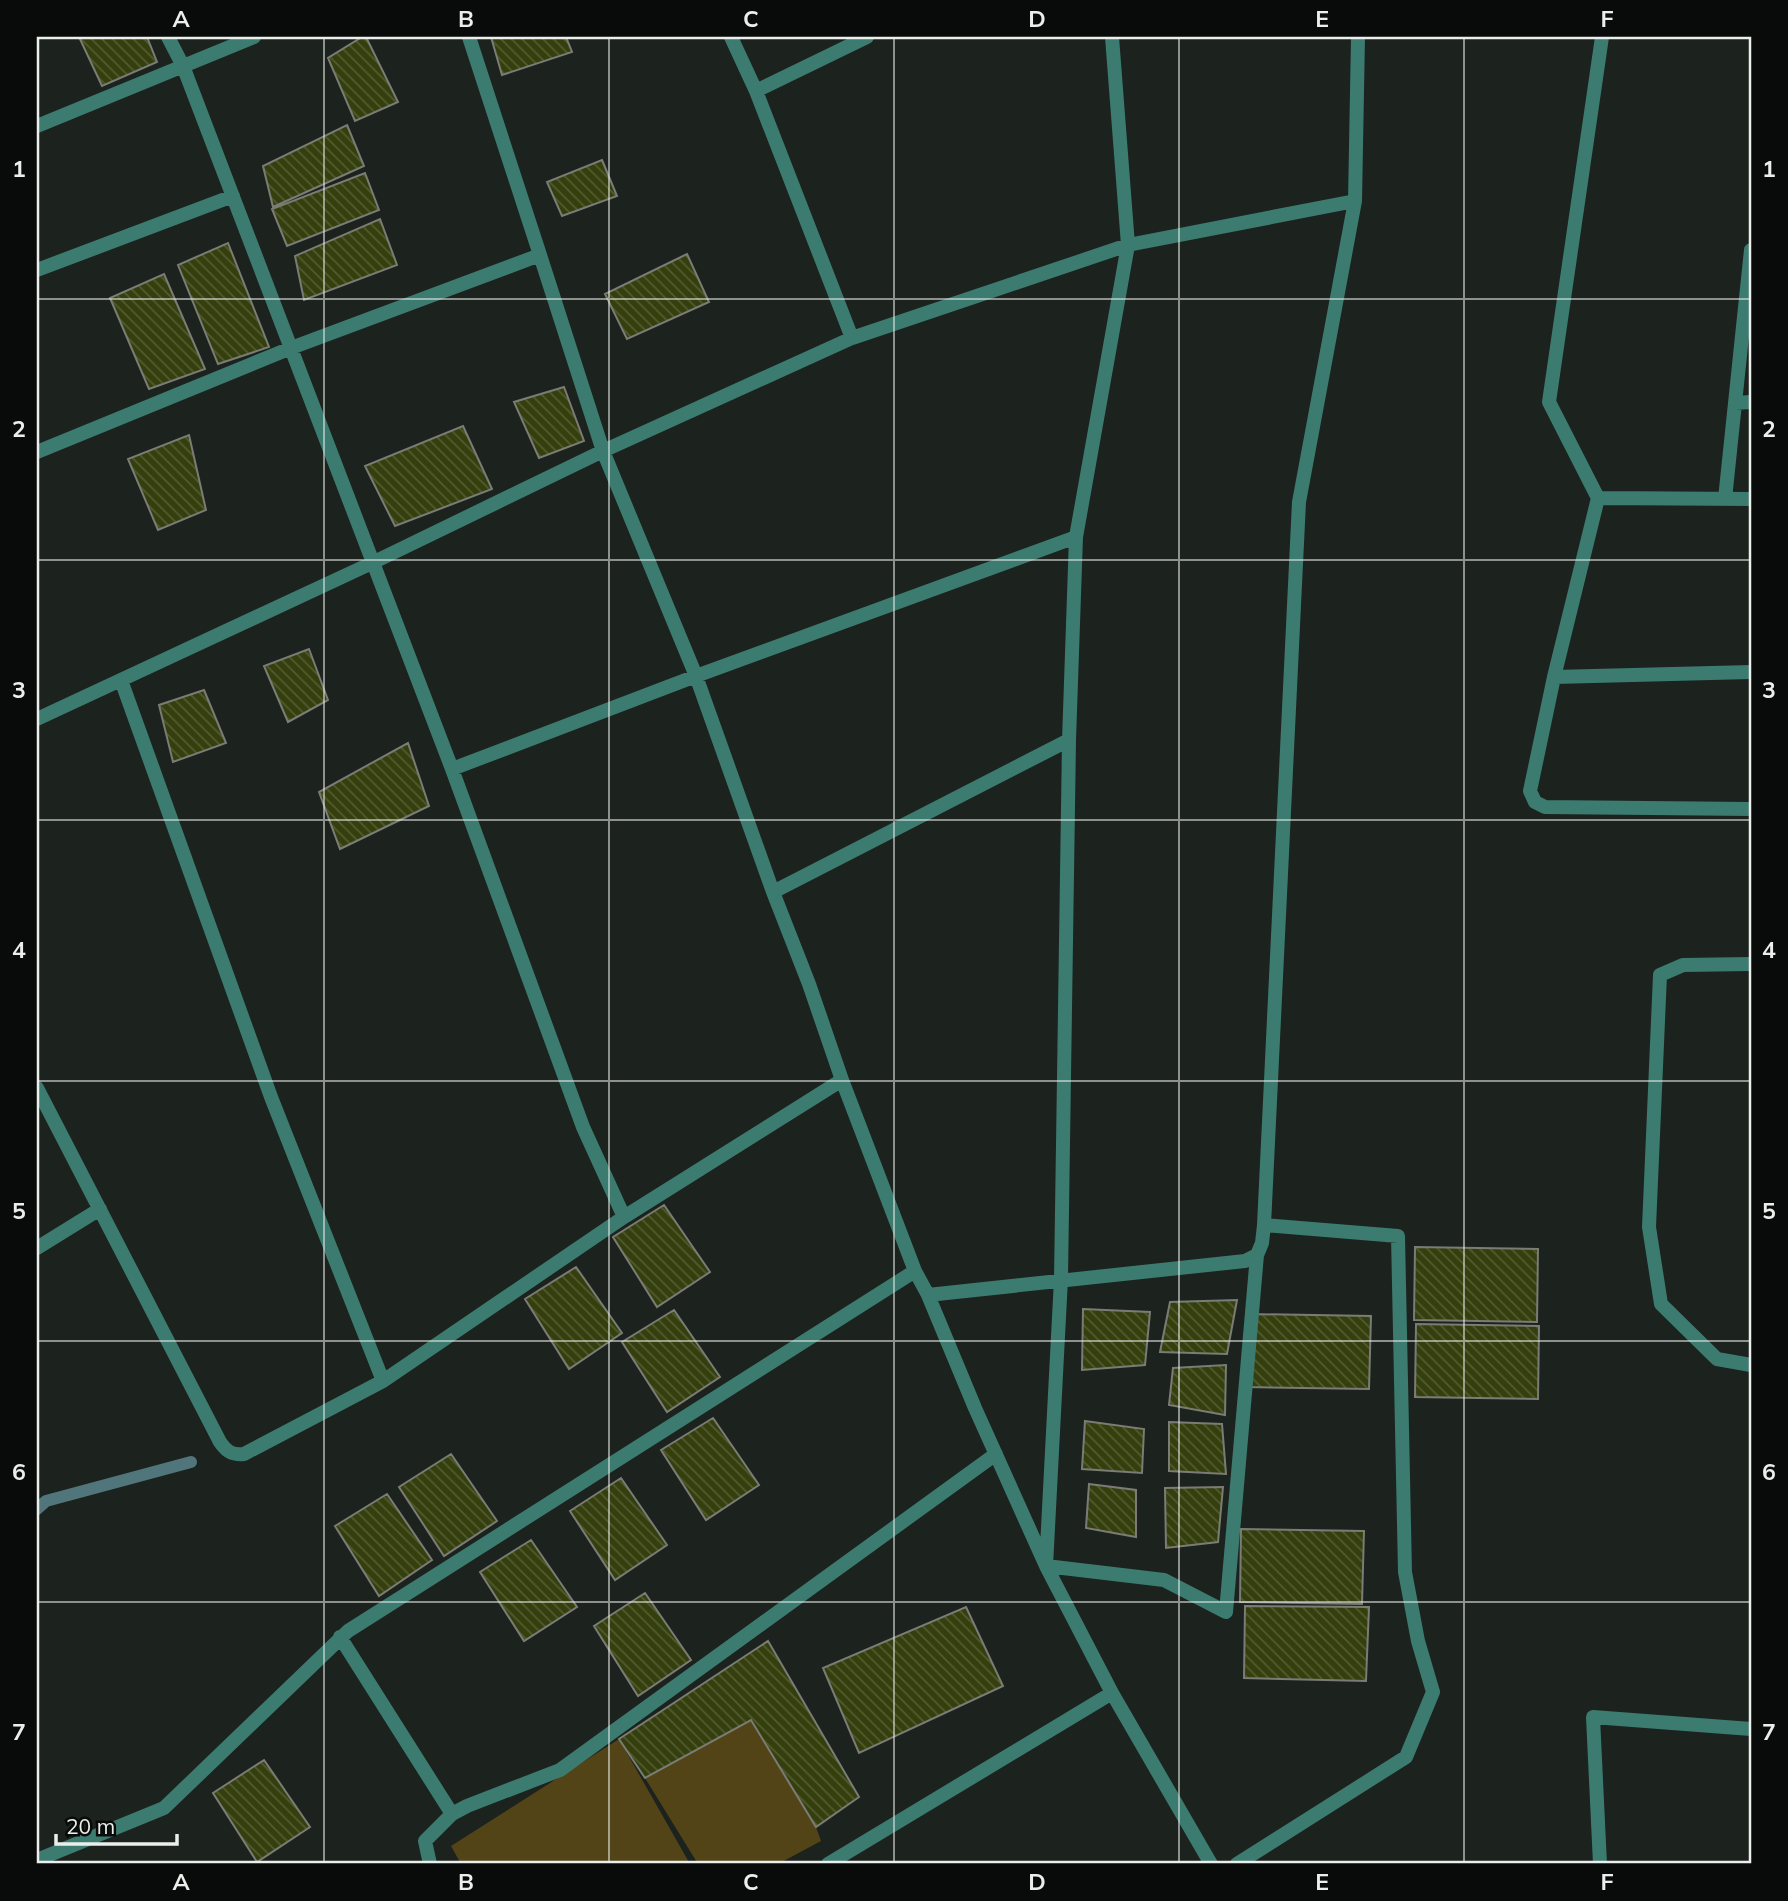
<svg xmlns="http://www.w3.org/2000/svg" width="1788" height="1901" font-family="Mulish,sans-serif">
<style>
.green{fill:#524416}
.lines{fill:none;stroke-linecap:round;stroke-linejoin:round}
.stream{stroke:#50767b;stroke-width:12}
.building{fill:url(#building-back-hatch);stroke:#7a7c75;stroke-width:2}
.street{stroke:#3c7b6f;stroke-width:14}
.grid{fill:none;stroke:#ebefec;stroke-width:2;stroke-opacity:0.55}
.neatline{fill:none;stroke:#ebefec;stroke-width:2.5}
.grid-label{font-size:23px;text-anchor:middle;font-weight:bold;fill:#ebefec}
</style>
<defs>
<pattern id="building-back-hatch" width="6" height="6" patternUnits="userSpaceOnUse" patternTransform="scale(1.75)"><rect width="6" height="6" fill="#343f0d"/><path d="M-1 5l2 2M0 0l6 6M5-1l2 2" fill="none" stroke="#525b30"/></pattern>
</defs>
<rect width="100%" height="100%" fill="#1c221d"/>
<path class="green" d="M751 1720 816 1827 821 1841 778 1864H698L645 1778Z
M619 1739 690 1864H461L451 1846Z"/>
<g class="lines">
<path class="stream" d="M37 1509 46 1501 191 1462"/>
</g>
<path class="building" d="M79 37H147L157 62 102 86Z
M362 37H366L398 102 355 121 328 58Z
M491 37H566L572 52 502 75Z
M347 125 364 166 273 207 263 166Z
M602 160 617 196 562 216 547 182Z
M365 173 379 210 287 246 272 209Z
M380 219 397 265 304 300 295 256Z
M228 243 269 347 218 364 178 265Z
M687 254 709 302 627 339 605 294Z
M164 274 205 369 149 389 110 298Z
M564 387 584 441 539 458 514 402Z
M463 426 492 489 395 526 365 466Z
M189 435 206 510 158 530 128 459Z
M309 649 328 700 288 722 264 666Z
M204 690 226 743 173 762 159 705Z
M408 743 429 806 340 849 319 792Z
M664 1205 710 1272 657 1307 613 1237Z
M1415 1247 1538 1249 1537 1322 1414 1320Z
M576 1267 622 1333 569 1369 525 1299Z
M1237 1300 1227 1354 1160 1352 1170 1302Z
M1083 1309 1150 1312 1145 1365 1082 1370Z
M674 1310 720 1377 667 1412 622 1342Z
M1248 1314 1371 1316 1369 1389 1246 1387Z
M1416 1324 1539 1326 1538 1399 1415 1397Z
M1226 1365 1225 1415 1169 1405 1173 1368Z
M713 1418 759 1485 706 1520 661 1450Z
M1085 1421 1144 1429 1142 1473 1082 1469Z
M1169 1422 1222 1424 1226 1474 1169 1471Z
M451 1454 497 1521 444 1556 399 1487Z
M621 1478 667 1545 615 1580 570 1511Z
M1089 1484 1136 1490V1537L1086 1528Z
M1223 1487 1218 1542 1166 1548 1165 1488Z
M387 1494 432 1560 379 1596 335 1526Z
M1241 1529 1364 1531 1362 1604 1240 1602Z
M531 1540 577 1607 524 1641 480 1572Z
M645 1593 691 1660 638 1696 594 1626Z
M1245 1606 1369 1607 1366 1681 1244 1678Z
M966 1607 1003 1686 859 1753 823 1668Z
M768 1641 859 1797 816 1827 751 1720 645 1778 619 1739Z
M264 1760 310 1827 257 1862 213 1793Z"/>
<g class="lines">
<path class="street" d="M168 37 183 66 452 769 583 1127 624 1217
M469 37 540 255
M731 37 756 91 852 338
M1112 37 1128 245 1076 537 1069 740 1061 1279 1046 1566 1164 1580 1226 1612 1257 1255 1262 1243 1264 1225 1299 502 1355 201 1358 37
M1602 37 1549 402 1598 498 1554 677 1530 791 1535 802 1545 807 1751 809
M756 91 867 37
M37 126 254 37
M37 270 233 196
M1735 403 1751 402
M37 452 291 348 540 255 603 451 696 676 773 892 809 984 842 1080 624 1217 383 1381 244 1454C232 1455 227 1452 220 1442L37 1088
M1598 498 1751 499
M1725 499 1751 250
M1554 677 1751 672
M121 680 271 1097 383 1381
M37 719 372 563 603 451 852 338 1128 245 1355 201
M452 769 696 676 1076 537
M773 892 1069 740
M1751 964 1683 965 1660 975 1649 1227 1661 1304 1717 1359 1751 1365
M842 1080 915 1271 928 1295 975 1408 1046 1566 1112 1693 1211 1864
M37 1248 100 1209
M928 1295 1245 1261 1257 1255
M340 1637 452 1814
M37 1860 164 1808 348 1631 915 1271
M430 1864 425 1841 452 1814 467 1806 560 1770 996 1454
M828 1864 1112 1693
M1237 1864 1406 1757 1433 1692 1418 1641 1405 1572 1398 1236 1264 1225
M1600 1864 1593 1717 1751 1729"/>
</g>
<path class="grid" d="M324 37V1864M609 37V1864M894 37V1864M1179 37V1864M1464 37V1864M37 299H1751M37 560H1751M37 820H1751M37 1081H1751M37 1341H1751M37 1602H1751"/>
<rect width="1788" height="1901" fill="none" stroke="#080b09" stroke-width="77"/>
<path d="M56 1834v10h121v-10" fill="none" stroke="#ebefec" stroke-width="3.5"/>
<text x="66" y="1834" font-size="21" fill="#ebefec" stroke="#080b09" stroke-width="5" paint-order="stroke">20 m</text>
<rect x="38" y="38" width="1712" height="1824" class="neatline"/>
<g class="grid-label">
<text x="181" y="27">A</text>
<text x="466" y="27">B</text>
<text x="751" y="27">C</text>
<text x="1037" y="27">D</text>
<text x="1322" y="27">E</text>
<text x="1607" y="27">F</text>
<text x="19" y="177">1</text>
<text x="1769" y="177">1</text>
<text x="19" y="437">2</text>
<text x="1769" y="437">2</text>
<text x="19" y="698">3</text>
<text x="1769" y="698">3</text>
<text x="19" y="958">4</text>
<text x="1769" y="958">4</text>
<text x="19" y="1219">5</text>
<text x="1769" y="1219">5</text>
<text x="19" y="1480">6</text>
<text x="1769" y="1480">6</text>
<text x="19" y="1740">7</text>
<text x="1769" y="1740">7</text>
<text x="181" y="1890">A</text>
<text x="466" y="1890">B</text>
<text x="751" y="1890">C</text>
<text x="1037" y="1890">D</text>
<text x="1322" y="1890">E</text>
<text x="1607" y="1890">F</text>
</g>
</svg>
